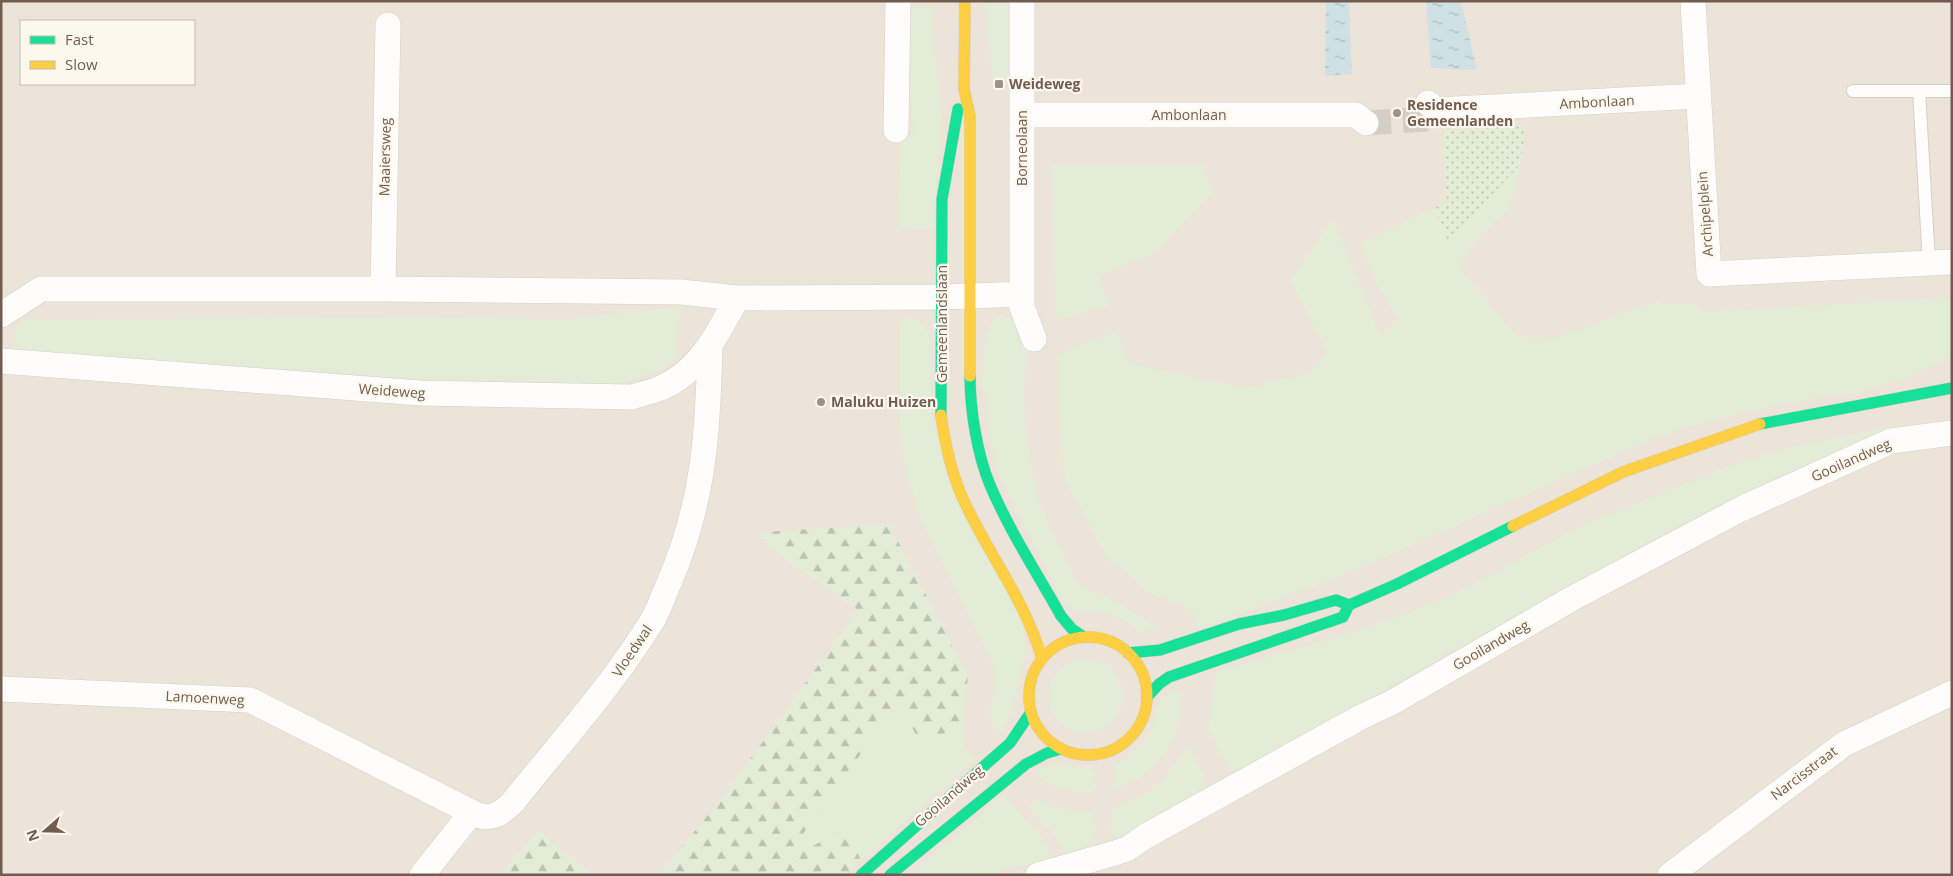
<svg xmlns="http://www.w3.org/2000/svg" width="1953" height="876" font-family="'Open Sans',sans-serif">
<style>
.residential{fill:#ece4d8;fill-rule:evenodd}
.grass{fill:#e2ecd7}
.forest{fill:url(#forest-firs)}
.garden{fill:url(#garden-dots)}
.water{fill:url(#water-ripples)}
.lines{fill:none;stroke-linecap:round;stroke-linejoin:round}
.street-tunnel{stroke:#d4cec4;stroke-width:25;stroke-dasharray:25 12;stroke-linecap:butt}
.lane-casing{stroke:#d4cfc8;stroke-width:14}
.street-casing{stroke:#d4cfc8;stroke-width:26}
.fast-casing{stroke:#d4cfc8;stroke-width:12}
.slow-casing{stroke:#d4cfc8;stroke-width:12}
.lane{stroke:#fefdfc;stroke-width:12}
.street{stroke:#fefdfc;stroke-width:25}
.fast{stroke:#16e098;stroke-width:11}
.slow{stroke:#ffcf43;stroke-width:11}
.poi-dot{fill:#9f9286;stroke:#fdf8ed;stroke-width:2}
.labels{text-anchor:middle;stroke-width:4.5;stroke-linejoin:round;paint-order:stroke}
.poi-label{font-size:14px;font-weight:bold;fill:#705d4f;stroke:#fdf8ed;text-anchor:start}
.street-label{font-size:14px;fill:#705d4f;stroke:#fdf8ed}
</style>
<defs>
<pattern id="forest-firs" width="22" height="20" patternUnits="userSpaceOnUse" patternTransform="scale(1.25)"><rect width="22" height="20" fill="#e2ecd7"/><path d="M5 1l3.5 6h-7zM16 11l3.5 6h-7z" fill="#bcc2b1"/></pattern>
<pattern id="garden-dots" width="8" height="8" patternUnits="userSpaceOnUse" patternTransform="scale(1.25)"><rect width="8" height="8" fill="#e2ecd7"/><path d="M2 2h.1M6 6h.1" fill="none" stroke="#bcc2b1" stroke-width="1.8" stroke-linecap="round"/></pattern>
<pattern id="water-ripples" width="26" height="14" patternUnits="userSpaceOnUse" patternTransform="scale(1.25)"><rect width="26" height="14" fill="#cfe1e4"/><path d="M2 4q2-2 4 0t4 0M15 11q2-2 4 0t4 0" fill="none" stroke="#acbabb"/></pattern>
</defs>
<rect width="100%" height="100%" fill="#f6f3eb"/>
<path class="residential" d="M1 1H1952V875H1ZM21 21H194V84H21Z"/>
<path class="grass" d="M984 1H1012V81L994 82Z
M911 8H931L941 112 934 229 898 230 901 137 913 135 910 53Z
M1052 164H1202L1213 192 1155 253 1099 276 1109 306 1065 318 1055 319Z
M1521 164 1510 209 1482 233 1459 267 1516 336 1553 338 1659 301 1661 304H1698V310L1707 312 1952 297V357L1905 379 1860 392 1797 401 1726 417 1659 436 1351 572 1198 629 1193 612 1148 592 1128 573 1109 561 1066 482 1063 470 1057 354 1117 332 1128 363 1247 388 1308 373 1327 354 1291 279 1333 219 1381 337 1399 319 1375 282 1361 243 1434 208 1448 240Z
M681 307 675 359 658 370 622 384 589 390 400 383 22 352 15 348 14 329 25 320 102 319 421 317 567 319Z
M1002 314 1012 320 1018 335 1028 345 1024 391 1027 443 1038 497 1047 522 1075 578 1085 589 1105 596 1162 630 1143 632 1124 620 1101 612 1081 611 1065 606 995 466 982 378 985 338 991 324Z
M907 317C920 320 926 328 931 341L932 421 1023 626 1026 653 1013 709 1001 734 992 729 990 714 995 677 991 659 921 519 905 468 900 429V325L902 320Z
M1906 424 1792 471 1668 531 1250 766 1234 777 1216 744 1208 727 1215 672 1364 629 1411 612 1460 591 1583 525 1731 465 1793 446Z
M1049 696a37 37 0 1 1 74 0a37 37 0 1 1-74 0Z
M1182 690C1181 701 1181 712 1179 722 1171 756 1145 778 1114 790V765L1127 759 1148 738 1161 697Z
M899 701 918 737 963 731 964 746 975 759 861 860 845 828 780 865Z
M1188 746 1205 777 1207 787 1203 795 1119 837 1111 834 1112 810 1143 796 1162 782Z
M1059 765 1094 769 1096 787 1092 792C1067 793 1051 788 1032 773L1042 768Z
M1004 795 1047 844 1050 859 986 875H911Z
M1037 798 1056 808 1092 812 1096 825 1094 846 1078 852 1064 854 1057 839 1029 806Z"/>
<path class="forest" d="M889 524 968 676 963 731 917 737 899 701 781 864 845 828 861 860 846 875H659L717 804 779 720 858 610 794 566 757 535 777 531Z
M538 830 592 875H506L503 872Z"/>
<path class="garden" d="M1526 125 1521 164 1448 241 1434 208 1447 202 1443 130Z"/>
<path class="water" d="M1326 1H1349L1352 74 1325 76Z
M1426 1H1461L1477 70 1431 68Z"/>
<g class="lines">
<path class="street-tunnel" d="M1366 123 1428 119"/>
<defs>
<path id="lane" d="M1853 91H1952
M1919 91 1929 263"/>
<path id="street" d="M1022 1V307L1034 339
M1693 1 1709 274 1952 262
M1428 103 1436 110 1698 96
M1022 115H1356L1366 123
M896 130 898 1
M383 289 388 25
M1 315 41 289H383L681 292 737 298 942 297 1022 294
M1 361 420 393 631 397C641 394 651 392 661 388 700 371 718 333 737 298
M1 689 250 700 477 815C493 820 502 813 513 802 560 743 612 686 652 621 659 610 663 596 669 583 704 502 708 433 710 346
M422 875 472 812
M1038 875 1115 853 1127 849 1146 836 1361 717 1391 703 1573 598 1741 509 1891 441 1952 433
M1670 875 1844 744 1952 693"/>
<path id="fast" d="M970 376C970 409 977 454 990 485 1009 530 1037 573 1061 616L1072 629 1084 637
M941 415 942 199 958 109
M1760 424 1952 388
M1128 653 1160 650 1239 624 1284 615 1336 600 1349 605 1397 584 1513 526
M1147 697 1159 684 1169 677 1343 617 1349 605
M861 875 1010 743 1031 712
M890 875 1026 764 1047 753 1061 749"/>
<path id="slow" d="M965 1 964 89 970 116V376
M941 415C945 444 951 472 963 499 988 554 1025 599 1042 659
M1513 526 1623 472 1760 424
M1029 696a59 59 0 1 1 118 0a59 59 0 1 1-118 0Z"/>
</defs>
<use href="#lane" class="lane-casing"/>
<use href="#street" class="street-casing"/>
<use href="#fast" class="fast-casing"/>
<use href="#slow" class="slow-casing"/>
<use href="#lane" class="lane"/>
<use href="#street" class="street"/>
<use href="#fast" class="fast"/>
<use href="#slow" class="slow"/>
</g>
<g class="poi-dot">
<rect x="994" y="79" width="10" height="10" rx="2.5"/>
<circle cx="1397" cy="113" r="5"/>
<circle cx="821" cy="402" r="5"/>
</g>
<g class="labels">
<g class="poi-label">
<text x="1009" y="89">Weideweg</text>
<text x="1407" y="110">Residence<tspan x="1407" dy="16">Gemeenlanden</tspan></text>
<text x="831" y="407">Maluku Huizen</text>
</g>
<g class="street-label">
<text transform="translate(1597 102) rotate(-3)" y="5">Ambonlaan</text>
<text x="1189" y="120">Ambonlaan</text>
<text transform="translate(1022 148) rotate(-90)" y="5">Borneolaan</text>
<text transform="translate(385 157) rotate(-89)" y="5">Maaiersweg</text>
<text transform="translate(1705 214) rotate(-94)" y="5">Archipelplein</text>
<text transform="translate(942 324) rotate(-90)" y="5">Gemeenlandslaan</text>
<text transform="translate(392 391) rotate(4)" y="5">Weideweg</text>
<text transform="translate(1851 460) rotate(-24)" y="5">Gooilandweg</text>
<text transform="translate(1491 645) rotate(-30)" y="5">Gooilandweg</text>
<text transform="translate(632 651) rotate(-56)" y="5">Vloedwal</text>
<text transform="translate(205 698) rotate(3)" y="5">Lamoenweg</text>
<text transform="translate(1804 773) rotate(-37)" y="5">Narcisstraat</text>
<text transform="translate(949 796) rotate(-41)" y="5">Gooilandweg</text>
</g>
</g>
<rect width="1953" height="876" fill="none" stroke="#705d4f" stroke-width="5"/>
<rect x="20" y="20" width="175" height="65" fill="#fdf8ed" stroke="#c5baae"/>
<rect x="30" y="36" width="25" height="8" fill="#16e098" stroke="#c5baae"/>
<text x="65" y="45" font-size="15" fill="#705d4f">Fast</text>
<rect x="30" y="61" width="25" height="8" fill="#ffcf43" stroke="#c5baae"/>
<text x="65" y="70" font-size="15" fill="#705d4f">Slow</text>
<g transform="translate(45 831) rotate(250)" stroke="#fdf8ed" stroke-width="4" paint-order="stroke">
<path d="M0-4L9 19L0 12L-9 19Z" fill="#705d4f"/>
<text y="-8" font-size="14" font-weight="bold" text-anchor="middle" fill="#705d4f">N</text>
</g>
</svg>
